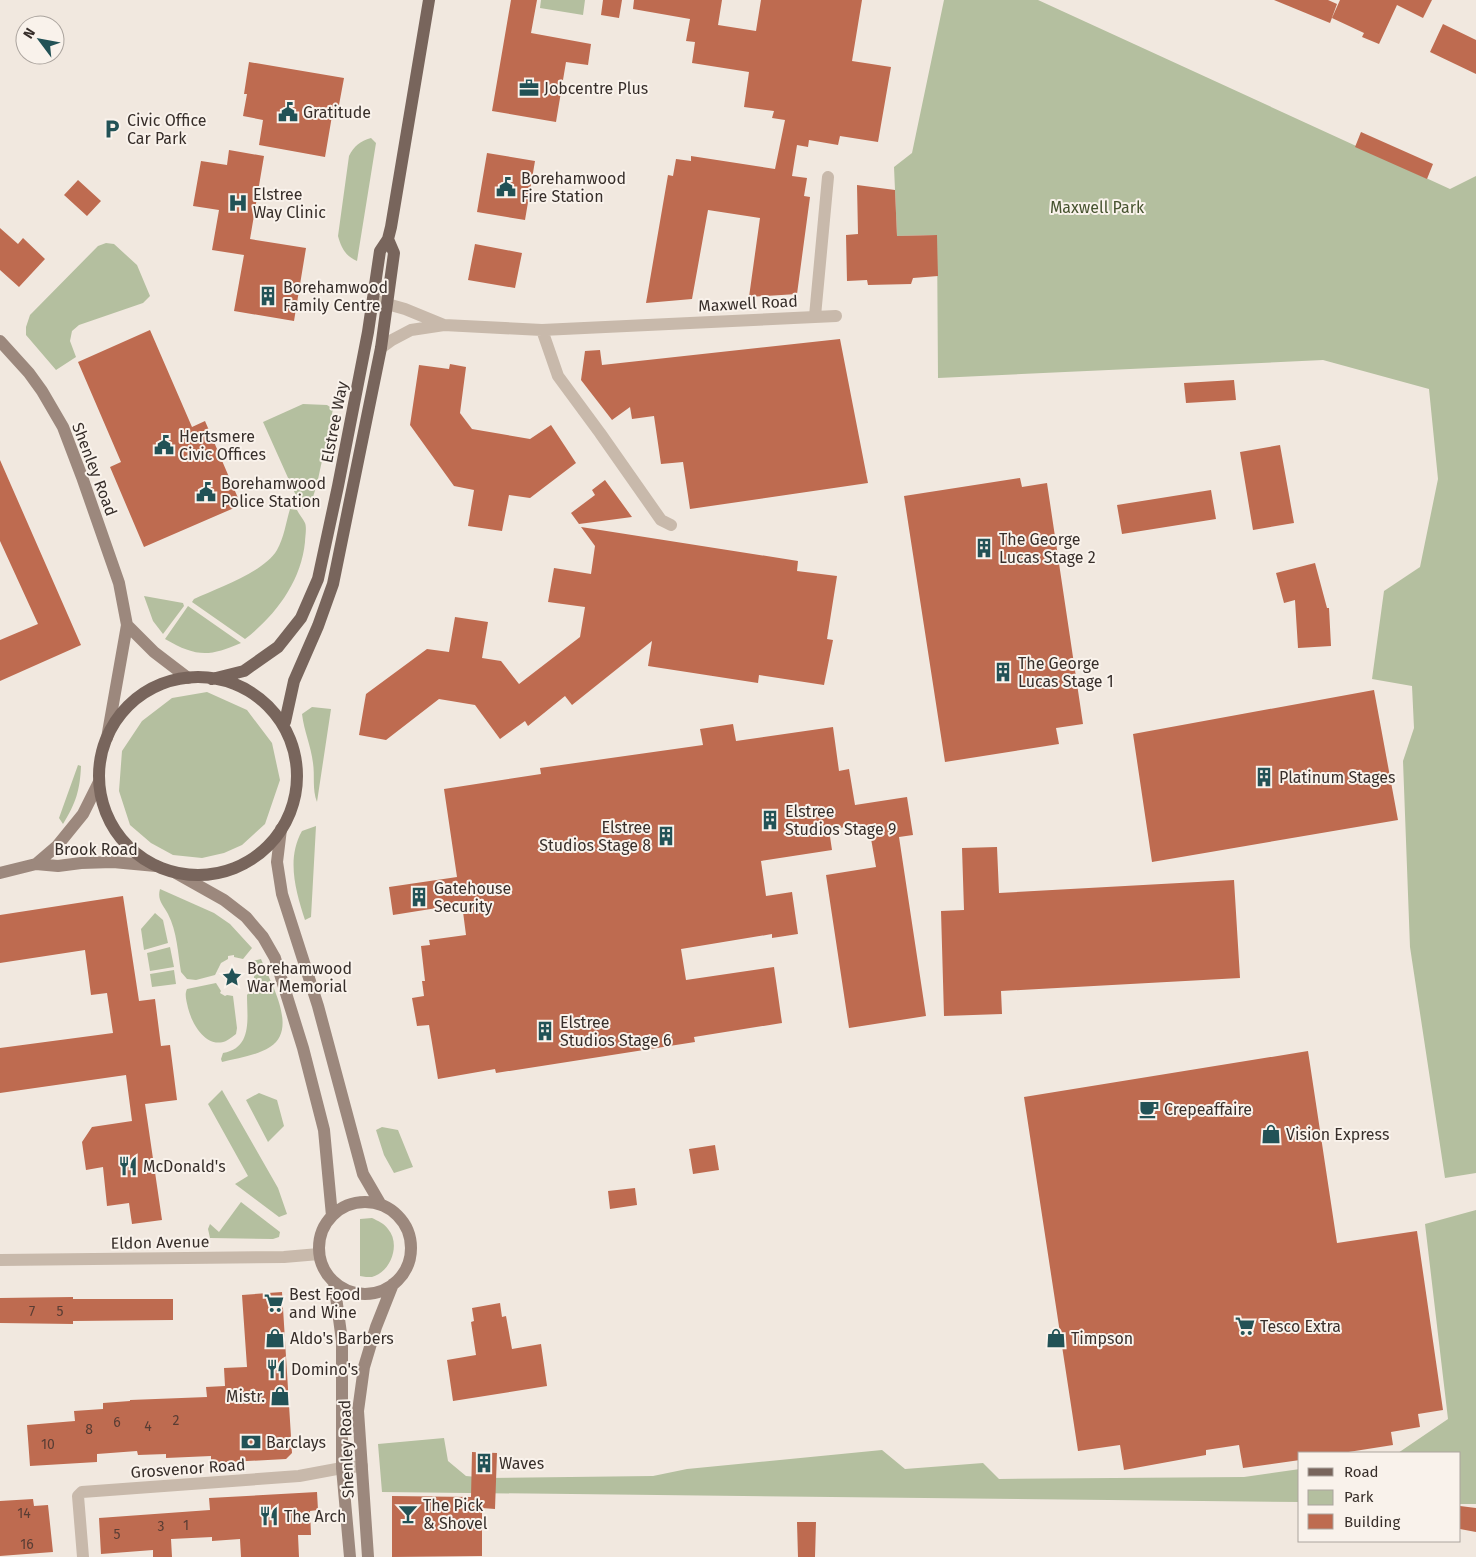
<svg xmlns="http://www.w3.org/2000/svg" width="1476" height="1557" font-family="'Fira Sans',sans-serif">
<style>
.green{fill:#b4bf9f}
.building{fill:#be6b50}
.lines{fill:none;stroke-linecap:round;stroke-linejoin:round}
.street{stroke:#c8b9ab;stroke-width:12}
.secondary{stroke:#9c887d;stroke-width:12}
.primary{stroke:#78655c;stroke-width:12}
.labels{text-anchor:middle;stroke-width:4;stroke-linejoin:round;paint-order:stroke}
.number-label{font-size:14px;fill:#593d34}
.poi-label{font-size:16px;fill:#372e2a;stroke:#f9f2eb;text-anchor:start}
.park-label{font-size:16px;fill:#46532f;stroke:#f9f2eb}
.street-label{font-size:16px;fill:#372e2a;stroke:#f9f2eb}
</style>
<rect width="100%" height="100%" fill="#f1e8df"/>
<path class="green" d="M541 0H585L583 15 540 8Z
M944 0H1038L1450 189 1476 176V1173L1445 1178 1410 947 1403 761 1414 728 1412 686 1372 679 1384 591 1420 567 1438 479 1429 389 1323 360 938 378 937 235 897 236 894 167 912 153Z
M371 138 376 143 357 261C345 256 341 247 338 236L349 156C354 146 360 141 371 138Z
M106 243 114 244 137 265 150 296 143 303 79 325 72 331 70 341 76 357 56 370 26 335V327L30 315 98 246Z
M303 404 327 405 333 409 317 484 313 497 302 509 263 422Z
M290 509 297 510C299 514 303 519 305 523 307 528 305 537 305 542 301 582 275 616 245 639L192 602 194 599C218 588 263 573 277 550 284 538 286 522 290 509Z
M144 596 183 603 184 606 163 634 153 621Z
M188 606 241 643C209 657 196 657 165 639Z
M207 692 247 710 272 743 280 780 265 824 242 845 224 853 202 858 173 855 151 843 130 825 119 791 122 751 142 721 172 698Z
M312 707 331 709 317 802C312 789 315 776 313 763 311 746 304 731 302 714Z
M78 765 81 766C80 790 76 803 63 824L59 818Z
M316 826 311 917 305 920C296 892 286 859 302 831Z
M160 889 214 913 230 924 252 948 243 959 234 957V955L228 956V959L221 963 215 975 196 980 187 979 181 972C178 954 177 931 168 914 163 905 157 900 160 889Z
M155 913 163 920 168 943 144 950 141 929Z
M170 947 174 967 150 971 147 953Z
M261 959C270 982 299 1029 270 1047 256 1056 237 1058 222 1062L221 1059 223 1053C253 1048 247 1018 247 995L254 986 252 985C256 976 254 970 249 962Z
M174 970 176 984 152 987 150 974Z
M216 983 221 991 220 993 225 996 227 995 233 996 237 1028 236 1034C233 1036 230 1039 226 1041 206 1049 192 1024 188 1008 187 1002 184 995 187 989Z
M222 1090 278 1188 287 1214 279 1217 235 1184 248 1176 208 1104Z
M259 1093 277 1100 284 1126 268 1142 246 1100Z
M382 1127 398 1130 413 1167 394 1173 384 1155 376 1130Z
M241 1202 280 1232 279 1237 273 1239 210 1238 208 1229 210 1224 219 1232Z
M1476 1210V1504H1460V1453H1398L1448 1419 1425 1224Z
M372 1218C378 1221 384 1223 388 1229 401 1244 391 1272 372 1277 368 1277 364 1277 360 1276V1219Z
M444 1438 448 1461 466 1476 487 1478 653 1476 687 1469 882 1450 905 1469 983 1463 999 1479 1244 1477 1300 1469V1502L382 1492 378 1444Z"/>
<path class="building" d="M511 0H537L531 33 591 44 588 65 566 62 556 122 492 111Z
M603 0H622L619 18 601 15Z
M634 0H722L718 25 756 31 761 0H862L852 61 891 67 878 142 840 136 838 145 809 140 808 147 797 145 792 176 807 178 804 196 810 197 797 294 749 297 760 218 708 210 692 299 646 303 668 175 673 176 676 159 691 161V156L775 169 785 120 772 118 774 111 744 107 749 72 692 63 695 42 686 41 690 19 633 9Z
M1274 0H1328L1337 4 1330 23Z
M1340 0H1432L1423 18 1397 5 1379 44 1362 37 1364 33 1332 18Z
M1443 24 1476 40V74L1430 52Z
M249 62 344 78 339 105 334 104 325 157 259 145 263 120 243 116 247 94H244Z
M1361 132 1433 164 1427 179 1355 147Z
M229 150 264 156 250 239 306 248 294 321 234 311 244 255 212 250 219 210 193 206 201 161 227 165Z
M487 153 535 161 525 220 477 212Z
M78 180 101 201 87 216 64 195Z
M857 185 895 190 897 236 937 235 938 276 913 278 911 284 868 285 867 280 847 281 846 235 858 234Z
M0 228 18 244 23 238 45 259 19 287 0 270Z
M475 244 522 253 515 288 468 280Z
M150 330 192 427 205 421 241 505 144 547 110 467 121 462 78 362Z
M840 339 868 483 690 509 683 462 661 464 654 416 632 419 630 407 612 420 581 380 585 351 600 350 602 365Z
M450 364 466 367 460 413 472 429 530 439 551 425 576 463 530 498 509 495 502 531 468 526 474 490 454 486 410 425 419 365 449 369Z
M1234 380 1236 400 1186 403 1184 383Z
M1280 445 1294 523 1253 530 1240 452Z
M0 460 81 645 0 681V640L38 624 0 541Z
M1020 478 1022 487 1047 483 1083 724 1056 728 1059 744 945 762 904 496Z
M605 480 632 517 579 524 571 513 595 495 592 490Z
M1211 490 1216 519 1122 534 1117 505Z
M581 527 798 561 797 571 837 576 827 639 833 640 824 685 759 675 758 683 648 666 652 641 572 705 565 696 528 726 525 721 500 739 475 705 439 699 386 740 359 735 366 694 427 649 449 652 455 617 488 622 482 658 501 661 519 684 580 637 585 607 548 602 554 568 591 574 595 546Z
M1315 563 1327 608H1329L1331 646 1298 648 1295 600 1284 603 1276 573Z
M1374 690 1398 820 1152 862 1133 734Z
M733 724 736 741 833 727 839 771 849 769 855 805 907 797 913 835 899 837 926 1016 849 1028 826 875 876 867 870 833 862 834 860 824 829 830 832 850 761 861 766 896 792 892 798 934 772 938V934L681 949 686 980 774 967 782 1023 694 1037 695 1042 496 1073 495 1069 438 1079 429 1025 417 1026 412 998 424 996 422 981H425L421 946 430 945 429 940 466 935 462 904 393 915 389 887 457 877 444 789 541 774 540 768 703 745 700 729Z
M997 847 999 893 1234 880 1240 978 1001 991 1002 1014 944 1016 941 911 964 910 962 848Z
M123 896 139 1001 155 999 161 1046 170 1045 177 1100 145 1104 162 1220 132 1224 129 1203 107 1206 103 1167 86 1170 82 1142 92 1127 132 1121 126 1075 0 1093V1048L113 1033 107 993 91 995 85 950 0 963V915Z
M1308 1051 1337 1243 1417 1231 1443 1410 1418 1414 1420 1427 1391 1432 1393 1445 1342 1453H1300V1460L1243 1468 1239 1445 1206 1450V1455L1124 1470 1120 1445 1078 1451 1024 1097Z
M715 1145 719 1170 693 1174 689 1149Z
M635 1188 637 1205 610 1209 608 1191Z
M282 1292 292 1453 286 1459 211 1463V1456L166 1458V1454L138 1455 137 1451 97 1454V1462L30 1466 27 1425 75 1421 74 1411 103 1409V1403L130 1401V1400L207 1397 206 1387 225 1386 224 1368 247 1367 242 1295Z
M73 1297V1299H173V1320L73 1321V1324L0 1323V1298Z
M500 1303 502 1317 506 1316 512 1349 541 1344 547 1386 453 1401 447 1360 476 1355 471 1322 474 1321 472 1308Z
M472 1452 497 1453 495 1509 482 1508V1556L392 1557V1496L471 1497Z
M317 1492 318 1510 310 1511 311 1535H298L299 1557H241L240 1539 212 1541V1537L171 1539 172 1557H153V1550L101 1554 99 1518 210 1510 209 1498Z
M33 1499 34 1506 48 1505 53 1552 0 1556V1501Z
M1460 1506 1476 1508V1532L1460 1529Z
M797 1522H816L815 1557H798Z"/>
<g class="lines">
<path class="street" d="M373 300 405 309 444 325
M815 316 828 177
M542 330 558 376 600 433 661 520 671 525
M381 348 392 340 411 330 444 325 542 330 836 316
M0 1260 284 1257 319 1254
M83 1557 78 1496 82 1492 299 1476 342 1468 362 1466"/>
<path class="secondary" d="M0 341 29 373 42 391 63 427 82 477 119 583 127 625 107 738
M127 625 154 652 188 678
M281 829 277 862 282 894 318 1006 363 1174 381 1205
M36 864 57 846 83 814 99 782
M0 873 36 864 58 866 81 863 113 862 156 866
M176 873 224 900 246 917 263 937 275 958 303 1048 324 1130 332 1216
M319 1248a46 46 0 1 1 92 0a46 46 0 1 1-92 0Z
M334 1282 342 1341V1468L350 1557
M368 1557 358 1411 364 1367 376 1327 393 1284"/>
<path class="primary" d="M99 776a99 99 0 1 1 198 0a99 99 0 1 1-198 0Z
M212 679 244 671 278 647 301 618 318 579 338 486 368 332 380 251 388 239 391 227 429 0
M285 722 294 681 318 626 333 584 381 348 394 253 388 239"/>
</g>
<defs>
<symbol id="office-bare" viewBox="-9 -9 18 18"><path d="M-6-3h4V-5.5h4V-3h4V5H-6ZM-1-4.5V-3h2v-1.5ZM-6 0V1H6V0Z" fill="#225256" stroke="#f9f2eb" stroke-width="2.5" paint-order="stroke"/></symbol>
<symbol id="civic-bare" viewBox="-9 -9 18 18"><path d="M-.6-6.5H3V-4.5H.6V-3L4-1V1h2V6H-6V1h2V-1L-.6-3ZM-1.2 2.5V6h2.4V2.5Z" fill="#225256" stroke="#f9f2eb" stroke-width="2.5" paint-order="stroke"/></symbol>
<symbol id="parking-bare" viewBox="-9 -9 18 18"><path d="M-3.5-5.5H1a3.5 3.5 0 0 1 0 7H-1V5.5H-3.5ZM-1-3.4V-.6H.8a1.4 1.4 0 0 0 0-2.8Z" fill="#225256" stroke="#f9f2eb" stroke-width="2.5" paint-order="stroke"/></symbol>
<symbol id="hospital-bare" viewBox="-9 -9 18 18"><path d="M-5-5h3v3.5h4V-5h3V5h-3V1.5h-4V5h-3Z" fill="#225256" stroke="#f9f2eb" stroke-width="2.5" paint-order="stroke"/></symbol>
<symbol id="building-bare" viewBox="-9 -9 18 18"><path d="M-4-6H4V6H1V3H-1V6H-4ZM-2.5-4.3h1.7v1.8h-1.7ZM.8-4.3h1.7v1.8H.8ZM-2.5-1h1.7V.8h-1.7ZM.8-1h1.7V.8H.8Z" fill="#225256" stroke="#f9f2eb" stroke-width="2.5" paint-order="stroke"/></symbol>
<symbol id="sight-bare" viewBox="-9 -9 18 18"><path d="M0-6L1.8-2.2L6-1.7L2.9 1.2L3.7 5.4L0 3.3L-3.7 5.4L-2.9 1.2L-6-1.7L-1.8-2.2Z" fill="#225256" stroke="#f9f2eb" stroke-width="2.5" paint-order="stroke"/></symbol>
<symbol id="cafe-bare" viewBox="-9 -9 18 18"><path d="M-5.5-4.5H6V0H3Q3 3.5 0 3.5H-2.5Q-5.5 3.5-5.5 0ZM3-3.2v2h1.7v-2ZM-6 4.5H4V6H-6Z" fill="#225256" stroke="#f9f2eb" stroke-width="2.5" paint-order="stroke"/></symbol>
<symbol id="shop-bare" viewBox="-9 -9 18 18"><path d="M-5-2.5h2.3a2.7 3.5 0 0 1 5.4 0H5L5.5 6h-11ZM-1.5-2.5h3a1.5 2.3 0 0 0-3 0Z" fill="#225256" stroke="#f9f2eb" stroke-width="2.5" paint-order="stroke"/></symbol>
<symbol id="restaurant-bare" viewBox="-9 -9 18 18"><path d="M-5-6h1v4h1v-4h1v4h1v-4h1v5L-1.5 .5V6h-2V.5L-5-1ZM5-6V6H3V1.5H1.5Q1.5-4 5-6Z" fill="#225256" stroke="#f9f2eb" stroke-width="2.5" paint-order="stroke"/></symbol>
<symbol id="supermarket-bare" viewBox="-9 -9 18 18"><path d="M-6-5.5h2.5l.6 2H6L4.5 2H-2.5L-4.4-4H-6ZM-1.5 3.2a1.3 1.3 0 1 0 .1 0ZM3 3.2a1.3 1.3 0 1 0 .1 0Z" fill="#225256" stroke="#f9f2eb" stroke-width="2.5" paint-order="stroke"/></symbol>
<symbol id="bank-bare" viewBox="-9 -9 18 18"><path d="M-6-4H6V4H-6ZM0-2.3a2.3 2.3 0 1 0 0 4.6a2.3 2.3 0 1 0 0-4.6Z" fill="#225256" stroke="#f9f2eb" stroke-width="2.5" paint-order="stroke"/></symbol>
<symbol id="bar-bare" viewBox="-9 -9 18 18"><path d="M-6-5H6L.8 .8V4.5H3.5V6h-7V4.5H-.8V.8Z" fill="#225256" stroke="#f9f2eb" stroke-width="2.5" paint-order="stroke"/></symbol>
</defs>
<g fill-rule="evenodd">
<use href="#office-bare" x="515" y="74" width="28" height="28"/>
<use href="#civic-bare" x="274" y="98" width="28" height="28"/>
<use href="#parking-bare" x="98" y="115" width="28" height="28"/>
<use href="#civic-bare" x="492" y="173" width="28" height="28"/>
<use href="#hospital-bare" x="224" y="189" width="28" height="28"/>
<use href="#building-bare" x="254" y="282" width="28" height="28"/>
<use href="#civic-bare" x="150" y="431" width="28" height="28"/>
<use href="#civic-bare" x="192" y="478" width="28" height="28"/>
<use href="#building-bare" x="970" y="534" width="28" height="28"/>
<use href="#building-bare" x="989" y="658" width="28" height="28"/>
<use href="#building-bare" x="1250" y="763" width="28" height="28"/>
<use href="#building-bare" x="756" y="806" width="28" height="28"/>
<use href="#building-bare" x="652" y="822" width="28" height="28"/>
<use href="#building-bare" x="405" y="883" width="28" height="28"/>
<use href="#sight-bare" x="218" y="963" width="28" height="28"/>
<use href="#building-bare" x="531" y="1017" width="28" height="28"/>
<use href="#cafe-bare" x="1135" y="1095" width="28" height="28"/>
<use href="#shop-bare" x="1257" y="1120" width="28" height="28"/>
<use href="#restaurant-bare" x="114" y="1152" width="28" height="28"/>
<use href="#supermarket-bare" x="260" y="1289" width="28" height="28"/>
<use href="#supermarket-bare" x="1231" y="1312" width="28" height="28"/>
<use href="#shop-bare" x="261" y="1324" width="28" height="28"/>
<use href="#shop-bare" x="1042" y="1324" width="28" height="28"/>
<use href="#restaurant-bare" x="262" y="1355" width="28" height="28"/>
<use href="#shop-bare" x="266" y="1382" width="28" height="28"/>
<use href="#bank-bare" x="237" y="1428" width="28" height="28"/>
<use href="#building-bare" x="470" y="1449" width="28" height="28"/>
<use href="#bar-bare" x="394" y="1500" width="28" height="28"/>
<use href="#restaurant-bare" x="255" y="1502" width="28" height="28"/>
</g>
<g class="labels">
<g class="number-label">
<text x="32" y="1316">7</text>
<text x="60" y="1316">5</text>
<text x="176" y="1425">2</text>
<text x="117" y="1427">6</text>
<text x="148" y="1431">4</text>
<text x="89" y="1434">8</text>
<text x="48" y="1449">10</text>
<text x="24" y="1518">14</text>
<text x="186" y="1530">1</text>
<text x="161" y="1531">3</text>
<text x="117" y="1539">5</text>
<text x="27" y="1549">16</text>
</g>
<g class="poi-label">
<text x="544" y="94">Jobcentre Plus</text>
<text x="303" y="118">Gratitude</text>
<text x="127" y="126">Civic Office<tspan x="127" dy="18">Car Park</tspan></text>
<text x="521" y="184">Borehamwood<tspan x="521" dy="18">Fire Station</tspan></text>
<text x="253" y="200">Elstree<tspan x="253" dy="18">Way Clinic</tspan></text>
<text x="283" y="293">Borehamwood<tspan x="283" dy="18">Family Centre</tspan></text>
<text x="179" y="442">Hertsmere<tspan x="179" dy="18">Civic Offices</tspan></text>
<text x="221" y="489">Borehamwood<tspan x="221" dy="18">Police Station</tspan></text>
<text x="999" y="545">The George<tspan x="999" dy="18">Lucas Stage 2</tspan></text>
<text x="1018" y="669">The George<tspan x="1018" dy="18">Lucas Stage 1</tspan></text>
<text x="1279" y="783">Platinum Stages</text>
<text x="785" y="817">Elstree<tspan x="785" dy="18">Studios Stage 9</tspan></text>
<text x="651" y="833" text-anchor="end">Elstree<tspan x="651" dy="18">Studios Stage 8</tspan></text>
<text x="434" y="894">Gatehouse<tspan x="434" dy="18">Security</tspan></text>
<text x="247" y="974">Borehamwood<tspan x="247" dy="18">War Memorial</tspan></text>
<text x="560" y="1028">Elstree<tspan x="560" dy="18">Studios Stage 6</tspan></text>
<text x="1164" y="1115">Crepeaffaire</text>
<text x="1286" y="1140">Vision Express</text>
<text x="143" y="1172">McDonald's</text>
<text x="289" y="1300">Best Food<tspan x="289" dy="18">and Wine</tspan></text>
<text x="1260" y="1332">Tesco Extra</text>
<text x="290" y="1344">Aldo's Barbers</text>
<text x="1071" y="1344">Timpson</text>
<text x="291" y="1375">Domino's</text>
<text x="265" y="1402" text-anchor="end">Mistr.</text>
<text x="266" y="1448">Barclays</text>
<text x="499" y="1469">Waves</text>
<text x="423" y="1511">The Pick<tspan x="423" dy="18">&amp; Shovel</tspan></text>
<text x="284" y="1522">The Arch</text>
</g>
<g class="park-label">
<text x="1097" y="213">Maxwell Park</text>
</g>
<g class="street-label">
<text transform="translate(748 303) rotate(-3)" y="6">Maxwell Road</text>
<text transform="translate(334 422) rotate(-79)" y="6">Elstree Way</text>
<text transform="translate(95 469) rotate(69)" y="6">Shenley Road</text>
<text x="96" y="855">Brook Road</text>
<text transform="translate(160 1242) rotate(-1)" y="6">Eldon Avenue</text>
<text transform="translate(346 1449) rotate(-92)" y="6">Shenley Road</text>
<text transform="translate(188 1468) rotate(-4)" y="6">Grosvenor Road</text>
</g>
</g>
<rect x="1298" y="1452" width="162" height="90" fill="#f9f2eb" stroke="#aba49e"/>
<rect x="1308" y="1468" width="25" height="8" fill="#78655c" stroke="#aba49e"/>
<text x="1344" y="1477" font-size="15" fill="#372e2a">Road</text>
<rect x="1308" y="1490" width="25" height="15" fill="#b4bf9f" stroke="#aba49e"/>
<text x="1344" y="1502" font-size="15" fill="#372e2a">Park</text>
<rect x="1308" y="1514" width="25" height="15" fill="#be6b50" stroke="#aba49e"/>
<text x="1344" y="1527" font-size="15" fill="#372e2a">Building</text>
<g transform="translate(40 40) rotate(302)"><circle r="24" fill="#f9f2eb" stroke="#aba49e"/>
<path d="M0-4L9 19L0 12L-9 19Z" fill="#225256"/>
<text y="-8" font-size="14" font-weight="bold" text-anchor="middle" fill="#372e2a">N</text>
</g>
</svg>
